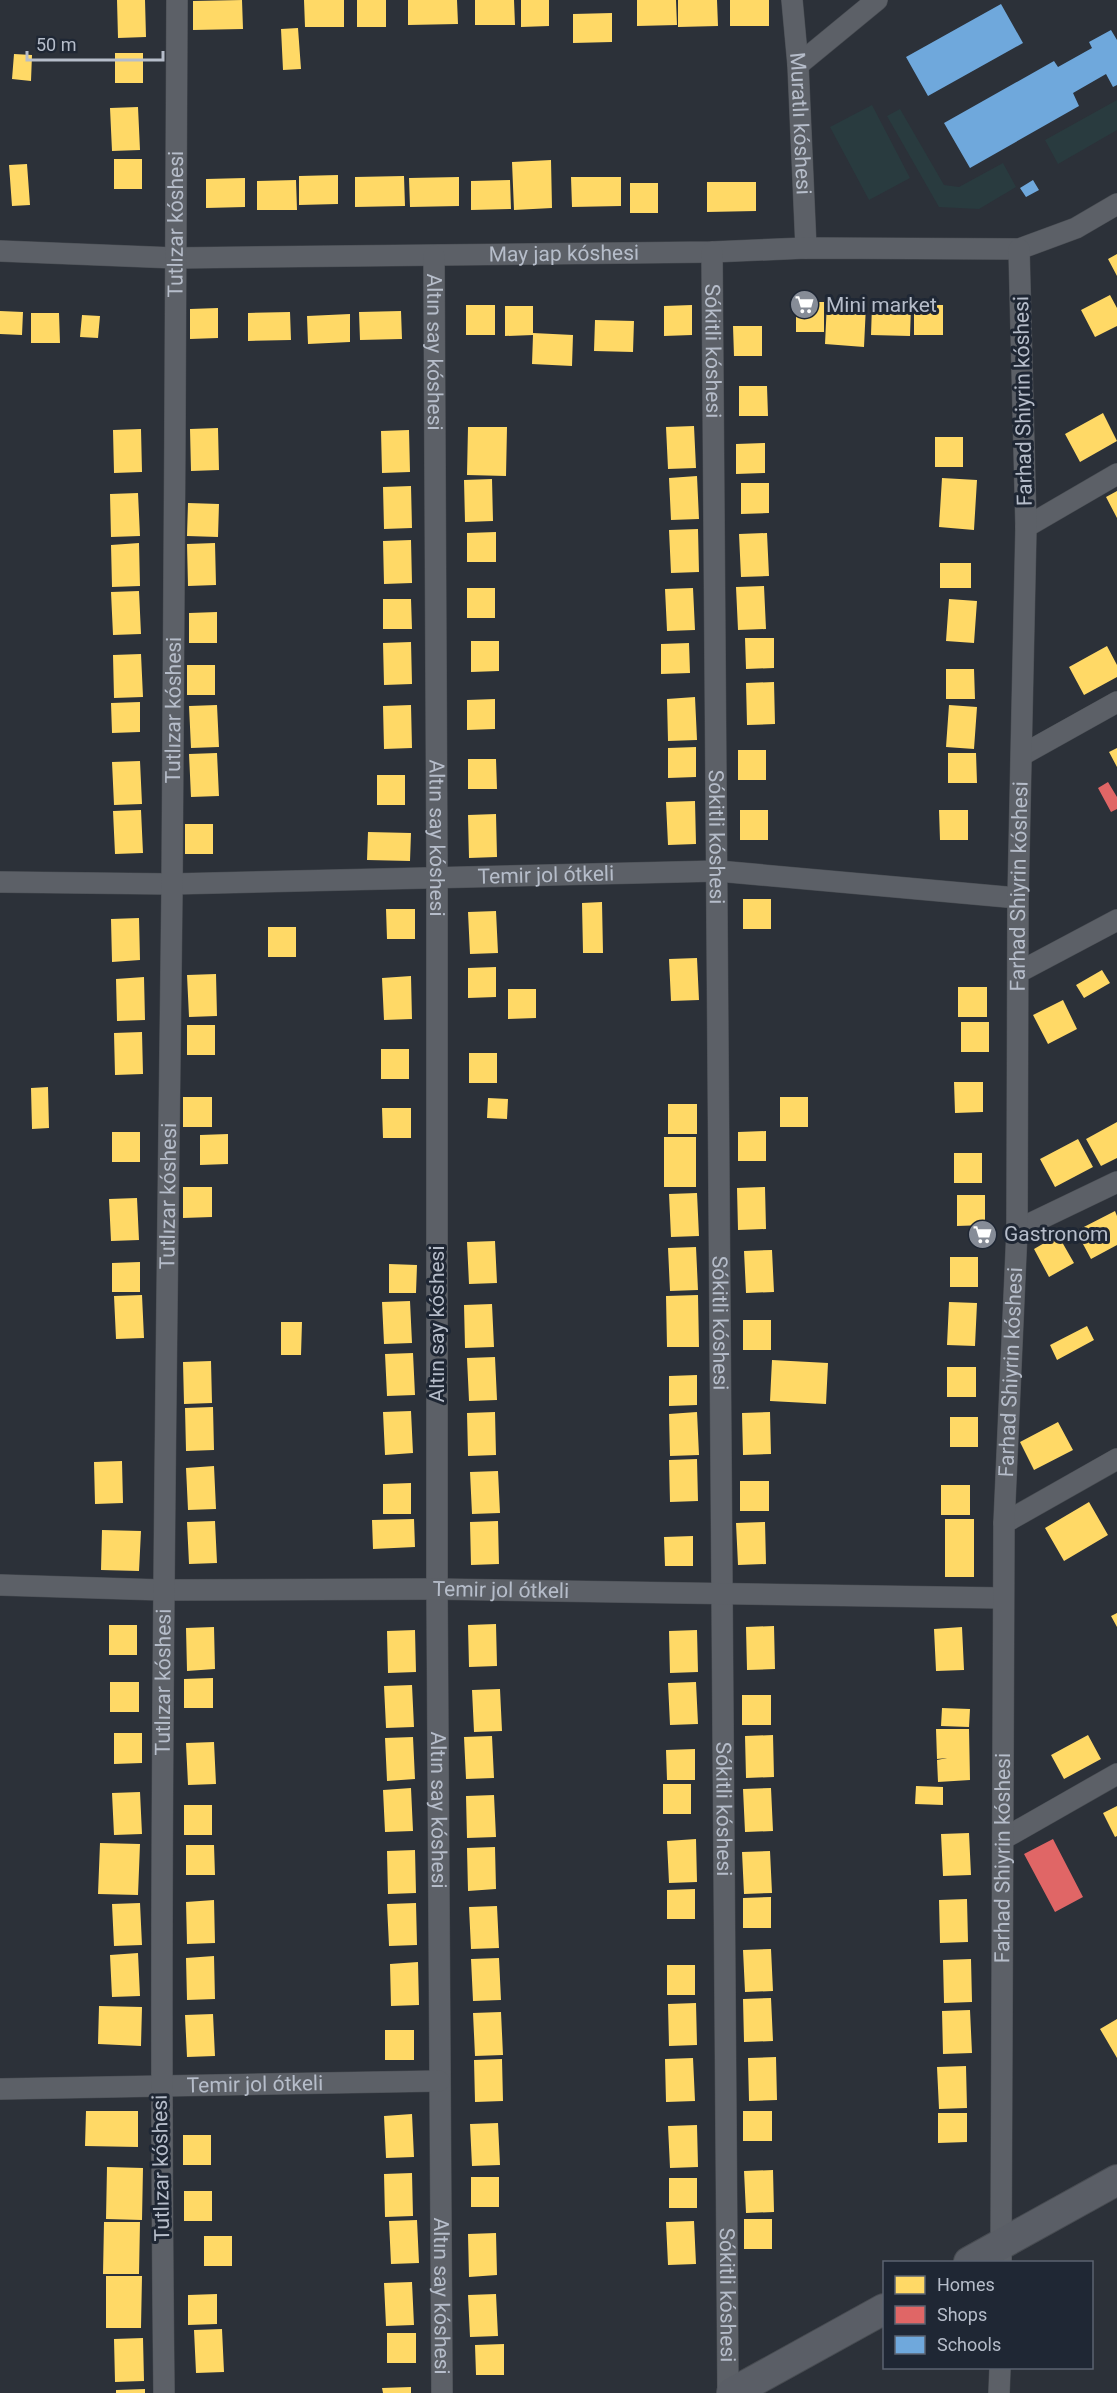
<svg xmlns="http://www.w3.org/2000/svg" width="1117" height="2393" font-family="Roboto,sans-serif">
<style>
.green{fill:#293b3f}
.homes{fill:#ffd966}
.shops{fill:#e06666}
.schools{fill:#6fa8dc}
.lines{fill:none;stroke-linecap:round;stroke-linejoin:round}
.minor-casing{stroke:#484c52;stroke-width:22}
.secondary-casing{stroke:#484c52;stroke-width:32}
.minor{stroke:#5c6067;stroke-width:21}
.secondary{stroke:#5a5e66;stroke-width:30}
.labels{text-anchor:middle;stroke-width:6;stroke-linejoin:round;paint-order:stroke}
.street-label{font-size:21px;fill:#b6bdca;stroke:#1f2734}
.poi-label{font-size:21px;fill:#b6bdca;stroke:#1f2734;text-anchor:start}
</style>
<rect width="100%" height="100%" fill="#2c3139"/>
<path class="green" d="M1117 100V130L1058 164 1045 140Z
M872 105 910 178 869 200 830 127Z
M900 109 944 185 959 187 1003 163 1016 187 979 209 939 207 887 116Z"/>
<path class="homes" d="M117 0H145L146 37 118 38Z
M242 0 243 29 193 30V1Z
M304 0H344V27H305Z
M357 0H386V27H357Z
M408 0H457L458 24 408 25Z
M475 0H514L515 25H475Z
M521 0H549V26L521 27Z
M637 0H676L677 25 637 26Z
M678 0H717L718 26 678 27Z
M730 0H769V26H730Z
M612 13V42L573 43V14Z
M298 28 301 69 283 70 281 29Z
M115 53H143V83H115Z
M14 54 32 55 31 81 12 79Z
M138 107 140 150 112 151 110 108Z
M114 159H142V189H114Z
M551 160 552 208 514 210 512 162Z
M27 164 30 205 12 206 9 165Z
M338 175V204L299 205V176Z
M404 176 405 206 355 207V177Z
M459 177V206L410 207 409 178Z
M571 177H621V206L572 207Z
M245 178V207L206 208V179Z
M296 180 297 210H257V181Z
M510 180 511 209 471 210V181Z
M707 182H756V211L707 212Z
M630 183H658V213H630Z
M1117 254V276L1108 259Z
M1110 295 1117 308V326L1095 337 1081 310Z
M796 302H824V332H796Z
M827 302 866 305 864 347 825 344Z
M466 305H495V335H466Z
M692 305V335L664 336V306Z
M872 305 911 306 910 336 871 335Z
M914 305H943V335H914Z
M505 306H533V333L573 335 572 366 532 364 533 335 505 336Z
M218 308V338L190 339V309Z
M0 311 23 312 22 335 0 334Z
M401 311 402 339 360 340 359 312Z
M290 312 291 340 248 341V313Z
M31 313H59L60 343H31Z
M350 314V342L308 344 307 316Z
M82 315 100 316 98 338 80 337Z
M595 320 634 321 633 352 594 351Z
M733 326H762V356H734Z
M739 386H767L768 416H739Z
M1103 413 1117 441 1080 462 1065 434Z
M694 426 696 468 668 469 666 427Z
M468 427H507L506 476 467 475Z
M218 428 219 470 191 471 190 429Z
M141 429 142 472 114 473 113 430Z
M409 430 410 472 382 473 381 431Z
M935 437H963V467H935Z
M765 443V473L736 474V444Z
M697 476 699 519 671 520 669 478Z
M942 478 977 480 974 530 939 527Z
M492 479 493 521 465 522 464 480Z
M741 483H769V513L741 514Z
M411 486 412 528 384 529 383 487Z
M1117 491V518L1106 497Z
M138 493 140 536 111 537 110 494Z
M188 503 219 504 218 537 187 536Z
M698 529 699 572 671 573 669 530Z
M496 532V562H467V533Z
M767 533 769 576 741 577 739 534Z
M411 540 412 583 384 584 383 541Z
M139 543 140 586 112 587 111 545Z
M215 543 216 585 188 586 187 544Z
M940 563H971V588H940Z
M764 586 766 629 738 630 736 587Z
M467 588H495V618H467Z
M693 588 695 630 667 631 665 589Z
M139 591 141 634 113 635 111 592Z
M383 599H411L412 629H383Z
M949 599 977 601 974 643 946 641Z
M217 612V643H189V613Z
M745 638H774V668L746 669Z
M471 641H499V671L471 672Z
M411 642 412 684 384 685 383 643Z
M689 643 690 673 661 674V644Z
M1107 646 1117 665V677L1084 695 1069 667Z
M141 654 143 697 114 698 113 655Z
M187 665H215V695H187Z
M946 669H974L975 699H946Z
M774 682 775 724 747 725 746 683Z
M695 697 697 740 668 741 667 699Z
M495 699V729L467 730V700Z
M140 702V732L112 733 111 703Z
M217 705 219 747 191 748 189 706Z
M411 705 412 748 384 749 383 706Z
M949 705 977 707 974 749 946 747Z
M696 747V777L668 778V748Z
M1117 748V767L1109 752Z
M738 750H766V780H738Z
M217 753 219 796 191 797 189 754Z
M948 753H976L977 783H948Z
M468 759H496L497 789H468Z
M140 761 142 804 114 805 112 762Z
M377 775H405V805H377Z
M695 801 696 844 668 845 666 802Z
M141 810 143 853 115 854 113 811Z
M740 810H768V840H740Z
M939 810H968V840H940Z
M496 814 497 857 469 858 468 815Z
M185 824H213V854H185Z
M368 832 411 833 410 861 367 860Z
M743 899H771V929H743Z
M602 902 603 953H583L582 903Z
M386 909H415V939H387Z
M496 911 498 953 470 954 468 912Z
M139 918 140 960 112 962 111 919Z
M268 927H296V957H268Z
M697 958 699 1000 671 1001 669 959Z
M496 967V997L468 998V968Z
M1102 970 1110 983 1084 998 1076 985Z
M216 974 217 1016 189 1017 187 975Z
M411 976 412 1019 384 1020 382 978Z
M144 977 145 1020 117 1021 116 979Z
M958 987H987V1017H958Z
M508 989H536V1018L508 1019Z
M1063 1000 1077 1029 1048 1044 1033 1015Z
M961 1022H989V1052H961Z
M187 1025H215V1055H187Z
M142 1032 143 1074 115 1075 114 1033Z
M381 1049H409V1079H381Z
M469 1053H497V1083H469Z
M954 1082H983V1112L955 1113Z
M48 1087 49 1128 32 1129 31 1088Z
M183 1097H212V1127H183Z
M780 1097H808V1127H780Z
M488 1098 508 1099 507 1119 487 1118Z
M668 1104H697V1134H668Z
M382 1108H411V1138H383Z
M1117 1122V1158L1101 1166 1086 1139Z
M766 1131V1161H738V1132Z
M112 1132H140V1162H112Z
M228 1134V1164L200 1165V1135Z
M664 1137H696V1187H664Z
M1078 1139 1093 1167 1055 1187 1040 1159Z
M954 1153H982V1183H954Z
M183 1187H212V1217L183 1218Z
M765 1187 766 1229 738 1230 737 1188Z
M697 1193 699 1236 671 1237 669 1194Z
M957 1195H985V1225L957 1226Z
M137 1198 139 1240 111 1241 109 1199Z
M1115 1211 1117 1216V1245L1091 1259 1076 1231Z
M1058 1235 1074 1263 1049 1277 1034 1249Z
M495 1241 497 1283 469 1284 467 1242Z
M696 1247 698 1290 670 1291 668 1248Z
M772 1250 774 1292 746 1293 744 1251Z
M950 1257H978V1287H950Z
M140 1262V1292H112V1263Z
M389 1264 417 1265 416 1293H389Z
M142 1295 144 1338 116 1339 114 1296Z
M698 1295 699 1347H667L666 1296Z
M410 1301 412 1343 384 1344 382 1302Z
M949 1302 977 1303 975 1346 947 1345Z
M492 1304 494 1347 465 1348 464 1305Z
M743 1320H771V1350H743Z
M281 1322H302L301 1355H281Z
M1087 1326 1094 1340 1057 1360 1050 1345Z
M413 1353 415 1395 387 1396 385 1354Z
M495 1357 497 1400 469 1401 467 1358Z
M772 1360 828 1363 826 1404 770 1401Z
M211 1361 212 1403 184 1404 183 1362Z
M947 1367H976V1397H947Z
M697 1375V1405L669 1406V1376Z
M213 1407 214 1450 186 1451 185 1408Z
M411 1411 413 1453 385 1455 383 1412Z
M495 1412 496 1455 468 1456 467 1413Z
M697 1412 699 1455 670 1456 669 1414Z
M770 1412 771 1454 743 1455 742 1413Z
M950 1417H978V1447H950Z
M1058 1422 1073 1450 1034 1470 1020 1442Z
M697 1459 698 1501 670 1502 669 1460Z
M122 1461 123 1503 95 1504 94 1462Z
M214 1466 216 1509 188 1510 186 1468Z
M498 1471 500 1513 472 1514 470 1472Z
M740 1481H769V1511H740Z
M411 1483V1514H383V1484Z
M941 1485H970V1515H941Z
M1089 1502 1108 1535 1064 1561 1045 1528Z
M414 1519 415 1547 373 1549 372 1520Z
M945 1519H974V1577H945Z
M215 1521 217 1563 189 1564 187 1522Z
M498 1521 499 1564 471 1565 470 1522Z
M765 1522 766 1564 738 1565 736 1523Z
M102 1530 141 1531 139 1571 101 1570Z
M693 1536V1566H665L664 1537Z
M1117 1613V1627L1111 1616Z
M496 1624 497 1666 469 1667 468 1625Z
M109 1625H137V1655H109Z
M774 1626 775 1669 747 1670 746 1627Z
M214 1627 215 1669 187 1671 186 1628Z
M962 1627 964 1670 936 1671 934 1629Z
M415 1630 416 1672 388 1673 387 1631Z
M697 1630 698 1672 670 1673 669 1631Z
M213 1678V1708H184V1679Z
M110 1682H139V1712H110Z
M696 1682 698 1724 670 1725 668 1683Z
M412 1685 414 1727 386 1728 384 1686Z
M500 1689 502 1731 474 1732 472 1690Z
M742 1695H771V1725H742Z
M942 1708 970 1709 969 1727 941 1726Z
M936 1729H969L970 1780 938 1782 937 1760 947 1758 937 1759Z
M114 1733H142V1763L114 1764Z
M773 1735 774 1777 746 1778 745 1736Z
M1088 1735 1101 1759 1064 1779 1051 1755Z
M492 1736 494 1778 466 1779 464 1737Z
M413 1737 415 1779 387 1781 385 1738Z
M214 1742 216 1784 188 1785 186 1743Z
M695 1749V1780H667L666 1750Z
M663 1784H691V1814H663Z
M916 1786 943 1787V1805L915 1804Z
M411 1788 413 1831 385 1832 383 1790Z
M771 1788 773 1831 745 1832 743 1789Z
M140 1792 142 1834 114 1835 112 1793Z
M494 1795 496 1837 467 1838 466 1796Z
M184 1805H212V1835H184Z
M1117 1806V1836L1115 1837 1103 1813Z
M969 1833 971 1875 943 1876 941 1834Z
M696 1839 697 1882 669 1883 667 1841Z
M100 1843 140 1844 138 1895 98 1894Z
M186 1845H214L215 1875H186Z
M495 1847 496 1889 468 1891 467 1848Z
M415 1850 416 1893 388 1894 387 1851Z
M770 1851 772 1893 744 1894 742 1852Z
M695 1889V1919H667V1890Z
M771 1897V1928H743V1898Z
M967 1899 968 1942 940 1943 939 1900Z
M214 1900 215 1943 187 1944 186 1902Z
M140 1903 142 1945 114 1946 112 1904Z
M416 1903 417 1945 389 1946 387 1904Z
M497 1906 499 1948 471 1949 469 1907Z
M771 1949 773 1991 745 1992 743 1950Z
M138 1953 140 1996 112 1997 110 1955Z
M214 1956 215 1999 187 2000 186 1958Z
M499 1958 501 2000 473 2001 471 1959Z
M971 1959 972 2002 944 2003 943 1960Z
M418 1962 419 2005 391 2006 390 1964Z
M667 1965H695V1995H667Z
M771 1998 773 2041 744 2042 743 1999Z
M696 2003 697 2045 669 2046 668 2004Z
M99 2006 142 2007 141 2046 98 2044Z
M970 2010 972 2053 943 2054 942 2011Z
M501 2012 503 2055 475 2056 473 2013Z
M213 2014 215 2056 187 2057 185 2015Z
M1117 2019V2058L1100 2029Z
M385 2030H414V2060H385Z
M776 2057 777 2100 749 2101 748 2058Z
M693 2058 695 2101 666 2102 665 2059Z
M502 2059 503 2101 475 2102 474 2060Z
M966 2066 967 2108 939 2109 937 2067Z
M86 2111H138V2147L85 2146Z
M743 2111H772V2141H743Z
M938 2113H967V2142L938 2143Z
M412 2114 414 2157 386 2158 384 2116Z
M498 2123 500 2165 472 2166 470 2124Z
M697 2125 698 2167 670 2168 668 2126Z
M183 2135H211V2165H183Z
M107 2167 143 2168 142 2220 106 2219Z
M773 2170 774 2212 746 2213 744 2171Z
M412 2173 413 2216 385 2217 384 2174Z
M471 2177H499V2207H471Z
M669 2178H697V2208H669Z
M184 2191H212V2221H184Z
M744 2219H772V2249H744Z
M417 2220 419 2263 391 2264 389 2221Z
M694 2221 696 2264 668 2265 666 2222Z
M104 2222H140L139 2274H103Z
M496 2233 497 2275 469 2277 468 2234Z
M204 2236H232V2266H204Z
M106 2276H142L141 2328H106Z
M412 2282 414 2325 386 2326 384 2283Z
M217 2294V2324L188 2325V2295Z
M496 2294 498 2336 470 2337 468 2295Z
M222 2329 224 2372 196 2373 194 2330Z
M387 2333H416V2363H387Z
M143 2338 144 2381 115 2382 114 2339Z
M504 2344V2375H476L475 2345Z
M411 2387V2393H383L382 2388Z
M145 2389V2393H116V2390Z"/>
<path class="shops" d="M1108 782 1117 797V809L1111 812 1098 788Z
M972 1228 986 1229V1242H972Z
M1053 1839 1083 1897 1055 1912 1024 1854Z"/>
<path class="schools" d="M1001 4 1023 43 928 96 906 57Z
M1111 30 1117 40V85L1113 87 1106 74 1073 93 1079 106 970 168 944 123 1054 61 1058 67 1092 48 1089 42Z
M1033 180 1039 190 1026 197 1020 188Z"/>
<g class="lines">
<defs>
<g id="minor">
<path id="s1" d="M792 0 798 65 806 248"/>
<path d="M798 65 877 0"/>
<path id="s2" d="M0 251 175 258 712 252 806 248 1019 249 1076 228 1117 204"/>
<path id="s3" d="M712 252 728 2393"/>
<path id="s4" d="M434 256 437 877V1589L442 2393"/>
<path d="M1026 527 1117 474"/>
<path d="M1022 755 1117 702"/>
<path id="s5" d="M0 882 172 884 718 871 1018 898"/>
<path d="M1019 972 1117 920"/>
<path d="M1017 1230 1117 1182"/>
<path d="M1004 1523 1117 1459"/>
<path id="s6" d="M0 1585 162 1590 437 1589 1003 1598"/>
<path d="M1003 1839 1117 1774"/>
<path id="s7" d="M0 2089 439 2081"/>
<path id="s8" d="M1001 2262 1004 1523 1017 1230 1018 898 1026 527 1019 249"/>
<path id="s9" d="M164 2393C158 1892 166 1391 172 890 175 593 175 297 177 0"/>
<path d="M999 2393 1000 2368"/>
</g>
<path id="secondary" d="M969 2262 1117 2180
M732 2393 884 2309"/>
</defs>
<use href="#minor" class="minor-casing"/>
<use href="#secondary" class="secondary-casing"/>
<use href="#minor" class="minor"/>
<use href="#secondary" class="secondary"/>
</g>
<defs>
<symbol id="supermarket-disc" viewBox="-11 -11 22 22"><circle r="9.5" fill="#868c97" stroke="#1f2734"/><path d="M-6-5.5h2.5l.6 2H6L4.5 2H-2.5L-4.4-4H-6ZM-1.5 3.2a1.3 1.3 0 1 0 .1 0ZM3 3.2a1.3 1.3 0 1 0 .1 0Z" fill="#fff"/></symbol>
</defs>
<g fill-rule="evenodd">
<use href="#supermarket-disc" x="788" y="288" width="33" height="33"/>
<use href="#supermarket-disc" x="966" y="1218" width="33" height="33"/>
</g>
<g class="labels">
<g class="street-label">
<text dy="7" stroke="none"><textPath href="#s1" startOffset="124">Muratlı kóshesi</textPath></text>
<text dy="7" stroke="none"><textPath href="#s9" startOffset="2169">Tutlızar kóshesi</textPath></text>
<text dy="7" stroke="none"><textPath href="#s2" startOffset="564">May jap kóshesi</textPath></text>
<text dy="7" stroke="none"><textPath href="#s3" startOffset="99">Sókitli kóshesi</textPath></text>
<text dy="7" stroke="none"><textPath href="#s4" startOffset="96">Altın say kóshesi</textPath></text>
<text transform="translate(1023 401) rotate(-91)" y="7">Farhad Shiyrin kóshesi</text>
<text dy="7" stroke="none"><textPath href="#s9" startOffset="1683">Tutlızar kóshesi</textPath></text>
<text dy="7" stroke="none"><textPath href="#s3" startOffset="585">Sókitli kóshesi</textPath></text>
<text dy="7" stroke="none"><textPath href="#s4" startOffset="582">Altın say kóshesi</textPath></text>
<text dy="7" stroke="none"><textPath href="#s5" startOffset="546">Temir jol ótkeli</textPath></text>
<text dy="7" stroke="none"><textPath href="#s8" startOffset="1376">Farhad Shiyrin kóshesi</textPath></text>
<text dy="7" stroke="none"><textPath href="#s9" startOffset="1197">Tutlızar kóshesi</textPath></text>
<text dy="7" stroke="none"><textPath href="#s3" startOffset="1071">Sókitli kóshesi</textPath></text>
<text transform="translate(437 1324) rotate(-90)" y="7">Altın say kóshesi</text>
<text dy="7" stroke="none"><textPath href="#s8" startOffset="890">Farhad Shiyrin kóshesi</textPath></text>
<text dy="7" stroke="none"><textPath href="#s6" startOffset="501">Temir jol ótkeli</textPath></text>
<text dy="7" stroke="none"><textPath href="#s9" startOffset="711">Tutlızar kóshesi</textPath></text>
<text dy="7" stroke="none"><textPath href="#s3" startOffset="1557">Sókitli kóshesi</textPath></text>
<text dy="7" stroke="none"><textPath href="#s4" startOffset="1554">Altın say kóshesi</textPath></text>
<text dy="7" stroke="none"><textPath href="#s8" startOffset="404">Farhad Shiyrin kóshesi</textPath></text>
<text dy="7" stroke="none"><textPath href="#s7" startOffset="255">Temir jol ótkeli</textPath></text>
<text transform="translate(161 2168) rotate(-91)" y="7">Tutlızar kóshesi</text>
<text dy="7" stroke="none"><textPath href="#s3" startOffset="2043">Sókitli kóshesi</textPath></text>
<text dy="7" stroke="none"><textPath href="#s4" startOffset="2040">Altın say kóshesi</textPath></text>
</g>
<g class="poi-label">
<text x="826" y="312">Mini market</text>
<text x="1004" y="1241">Gastronom</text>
</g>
</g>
<rect x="883" y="2261" width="210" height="108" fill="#1f2734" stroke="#5b6370" stroke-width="1.5"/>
<rect x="895" y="2276" width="30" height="18" fill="#ffd966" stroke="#5b6370" stroke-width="1.5"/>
<text x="937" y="2291" font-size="18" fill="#b6bdca">Homes</text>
<rect x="895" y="2306" width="30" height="18" fill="#e06666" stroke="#5b6370" stroke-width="1.5"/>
<text x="937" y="2321" font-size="18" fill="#b6bdca">Shops</text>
<rect x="895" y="2336" width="30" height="18" fill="#6fa8dc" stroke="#5b6370" stroke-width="1.5"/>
<text x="937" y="2351" font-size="18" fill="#b6bdca">Schools</text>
<path d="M27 51v9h136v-9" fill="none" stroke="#b6bdca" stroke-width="3"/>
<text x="36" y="51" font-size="18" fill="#b6bdca" stroke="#1f2734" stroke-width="4.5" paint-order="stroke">50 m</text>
</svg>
